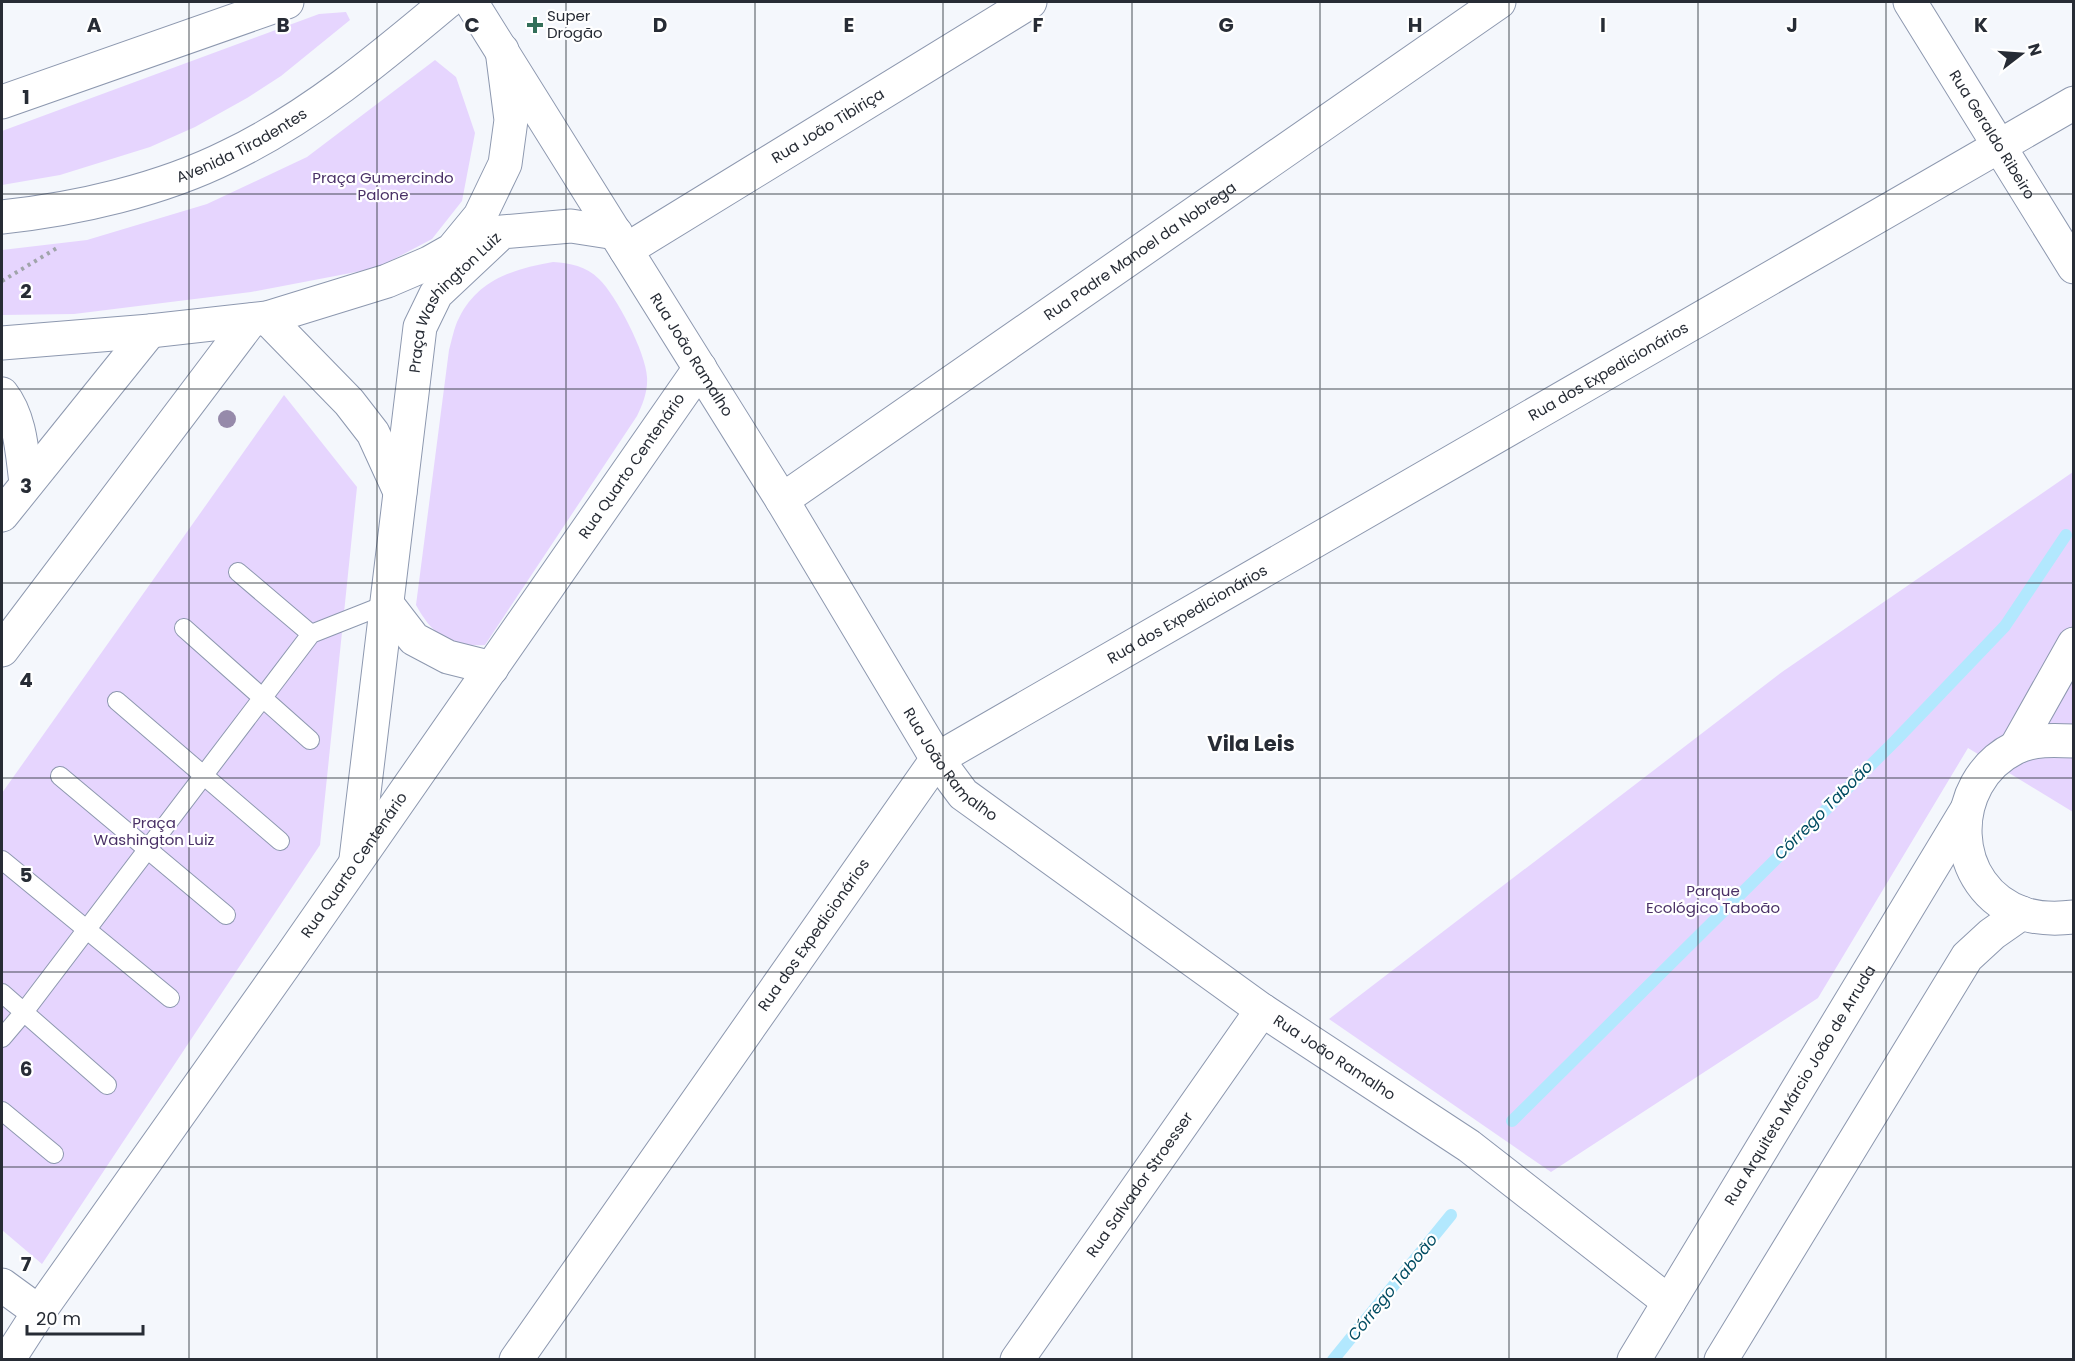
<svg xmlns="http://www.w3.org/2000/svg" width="2075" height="1361" font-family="Poppins,sans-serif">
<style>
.green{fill:#e6d5fe}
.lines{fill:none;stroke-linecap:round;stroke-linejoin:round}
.stream{stroke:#b2e8fe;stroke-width:12}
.lane-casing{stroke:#8d98af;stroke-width:20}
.street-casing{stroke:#8d98af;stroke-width:35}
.secondary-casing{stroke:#8d98af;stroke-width:35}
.path{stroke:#a0a4aa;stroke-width:4;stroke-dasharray:3 4.5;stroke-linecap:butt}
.lane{stroke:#fff;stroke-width:18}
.street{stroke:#fff;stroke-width:33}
.secondary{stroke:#fff;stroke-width:33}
.tree{fill:#968aaa}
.grid{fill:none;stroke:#272c35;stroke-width:1.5;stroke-opacity:0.55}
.poi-dot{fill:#336f59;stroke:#fff;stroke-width:2}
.labels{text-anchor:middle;stroke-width:4.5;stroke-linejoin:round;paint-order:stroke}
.poi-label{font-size:15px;fill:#272c35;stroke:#fff;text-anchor:start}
.street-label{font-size:15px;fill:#272c35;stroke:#fff}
.park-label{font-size:15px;fill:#4a3167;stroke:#fff}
.water-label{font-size:16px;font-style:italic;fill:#004c62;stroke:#fff}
.district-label{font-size:21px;font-weight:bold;fill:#272c35;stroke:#fff}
.grid-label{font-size:20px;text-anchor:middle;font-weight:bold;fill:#272c35;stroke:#fff;stroke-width:4.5;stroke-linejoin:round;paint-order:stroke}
</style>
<rect width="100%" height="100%" fill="#f4f7fc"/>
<path class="green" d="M346 12 350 20 281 76 247 98 195 127 150 147 60 175 2 185V131L319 14Z
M435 60 456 77 475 133 462 201 432 239 377 268 251 292 74 314 2 315V250L87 240 207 204 307 157Z
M553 262C570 263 586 266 599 279 616 295 646 353 647 377 648 391 643 404 637 416L485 645C450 647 433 636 416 605L449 350C452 340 454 327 459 318 478 279 514 269 553 262Z
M284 395 357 487 320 845 42 1264 2 1230V793Z
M2073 472V812L1968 748 1818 998 1551 1172 1329 1019 1782 672Z"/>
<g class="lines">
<path class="stream" d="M1512 1121 1895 741 2005 626 2066 535
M1333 1360 1451 1215"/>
<defs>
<path id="lane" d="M238 572 311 634
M184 628 310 740
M117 701 280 841
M60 776 226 915
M2 860 170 998
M2 993 107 1085
M2 1038 24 1012 311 634 387 604
M2 1111 54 1154"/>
<g id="street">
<path id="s1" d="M471 2 782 500 937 759 963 794 1262 1010 1469 1146 1669 1302"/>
<path id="s2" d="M626 250 1030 2"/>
<path d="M267 318 349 402 373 433 400 492"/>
<path id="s3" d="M782 500 1499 2"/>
<path d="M2 515 150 331"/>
<path d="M387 604 414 639 448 657 492 668"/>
<path d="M2 650 251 320"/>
<path id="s4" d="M356 859 420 327 436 294 502 232 571 226 616 233"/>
<path d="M2 1285 39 1312"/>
<path id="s5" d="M8 1360 39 1312 291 956 700 368"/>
<path id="s6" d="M516 1360 937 759 2074 103"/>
<path id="s7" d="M1017 1360 1262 1010"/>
</g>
<g id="secondary">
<path id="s8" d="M1910 2 2074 267"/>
<path d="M2 102 287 2"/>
<path id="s9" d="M2 217C77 209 161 190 229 156 310 117 379 59 447 2"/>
<path d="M2 343 150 331 267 318 387 281 429 263 452 250 480 216 505 164 511 120 502 50"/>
<path d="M2 394C21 418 22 453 26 483"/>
<path d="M2074 741C2054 740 2033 739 2015 748 1946 782 1948 889 2024 914 2040 919 2056 919 2074 917"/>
<path d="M2016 747 2074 644"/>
<path id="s10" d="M1634 1360 1966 811"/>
<path d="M1721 1360 1967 957 1992 934 2022 913"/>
</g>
</defs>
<use href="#lane" class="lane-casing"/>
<use href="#street" class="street-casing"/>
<use href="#secondary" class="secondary-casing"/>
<path class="path" d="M2 281 57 248"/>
<use href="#lane" class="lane"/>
<use href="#street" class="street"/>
<use href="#secondary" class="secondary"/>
</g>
<circle class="tree" cx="227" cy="419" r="9"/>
<path class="grid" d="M189 2V1360M377 2V1360M566 2V1360M755 2V1360M943 2V1360M1132 2V1360M1320 2V1360M1509 2V1360M1698 2V1360M1886 2V1360M2 194H2074M2 389H2074M2 583H2074M2 778H2074M2 972H2074M2 1167H2074"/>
<path class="poi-dot" d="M532 16h6v6h6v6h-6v6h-6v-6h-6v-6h6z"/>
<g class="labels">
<g class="poi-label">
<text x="547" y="21">Super<tspan x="547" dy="17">Drogão</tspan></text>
</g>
<g class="street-label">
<text dy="5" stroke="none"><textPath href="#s2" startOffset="237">Rua João Tibiriça</textPath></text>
<text dy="5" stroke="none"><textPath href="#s8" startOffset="156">Rua Geraldo Ribeiro</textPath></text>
<text dy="5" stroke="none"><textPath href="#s9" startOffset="252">Avenida Tiradentes</textPath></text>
<text dy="5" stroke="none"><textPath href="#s3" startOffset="436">Rua Padre Manoel da Nobrega</textPath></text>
<text dy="5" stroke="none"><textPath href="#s4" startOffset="574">Praça Washington Luiz</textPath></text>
<text dy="5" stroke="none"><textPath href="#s1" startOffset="416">Rua João Ramalho</textPath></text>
<text dy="5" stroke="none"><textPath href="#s6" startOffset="1509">Rua dos Expedicionários</textPath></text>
<text dy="5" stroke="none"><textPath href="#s5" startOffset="1090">Rua Quarto Centenário</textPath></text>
<text dy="5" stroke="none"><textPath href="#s6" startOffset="1023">Rua dos Expedicionários</textPath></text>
<text dy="5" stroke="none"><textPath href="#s1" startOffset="902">Rua João Ramalho</textPath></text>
<text dy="5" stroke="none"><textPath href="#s5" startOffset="604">Rua Quarto Centenário</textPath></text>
<text dy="5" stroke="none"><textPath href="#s6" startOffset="519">Rua dos Expedicionários</textPath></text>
<text dy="5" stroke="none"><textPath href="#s1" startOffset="1388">Rua João Ramalho</textPath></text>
<text dy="5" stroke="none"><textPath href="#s10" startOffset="321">Rua Arquiteto Márcio João de Arruda</textPath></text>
<text dy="5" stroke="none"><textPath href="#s7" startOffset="214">Rua Salvador Stroesser</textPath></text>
</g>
<g class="park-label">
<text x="383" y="183">Praça Gumercindo<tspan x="383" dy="17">Palone</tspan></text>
<text x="154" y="828">Praça<tspan x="154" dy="17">Washington Luiz</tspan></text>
<text x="1713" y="896">Parque<tspan x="1713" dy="17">Ecológico Taboão</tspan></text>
</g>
<g class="water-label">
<text transform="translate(1823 810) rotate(-45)" y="6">Córrego Taboão</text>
<text transform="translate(1392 1287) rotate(-51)" y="6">Córrego Taboão</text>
</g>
<g class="district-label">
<text x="1251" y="751">Vila Leis</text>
</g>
</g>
<g class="grid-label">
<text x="94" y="32">A</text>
<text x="283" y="32">B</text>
<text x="472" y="32">C</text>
<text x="660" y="32">D</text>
<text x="849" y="32">E</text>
<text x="1038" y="32">F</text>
<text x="1226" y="32">G</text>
<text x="1415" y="32">H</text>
<text x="1603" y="32">I</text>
<text x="1792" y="32">J</text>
<text x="1981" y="32">K</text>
<text x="26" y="104">1</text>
<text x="26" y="298">2</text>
<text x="26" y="493">3</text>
<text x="26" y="687">4</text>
<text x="26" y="882">5</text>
<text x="26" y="1076">6</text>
<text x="26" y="1271">7</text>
</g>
<rect width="2075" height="1361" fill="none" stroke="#272c35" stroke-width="6"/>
<g transform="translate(2021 54) rotate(73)" stroke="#ffffff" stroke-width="4.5" paint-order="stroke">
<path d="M0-4.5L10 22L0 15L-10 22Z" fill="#272c35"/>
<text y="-9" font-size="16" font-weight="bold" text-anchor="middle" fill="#272c35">N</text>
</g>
<path d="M27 1325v9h116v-9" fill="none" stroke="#272c35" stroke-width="3"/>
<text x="36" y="1325" font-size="18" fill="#272c35" stroke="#ffffff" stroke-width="4.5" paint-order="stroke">20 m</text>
</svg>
